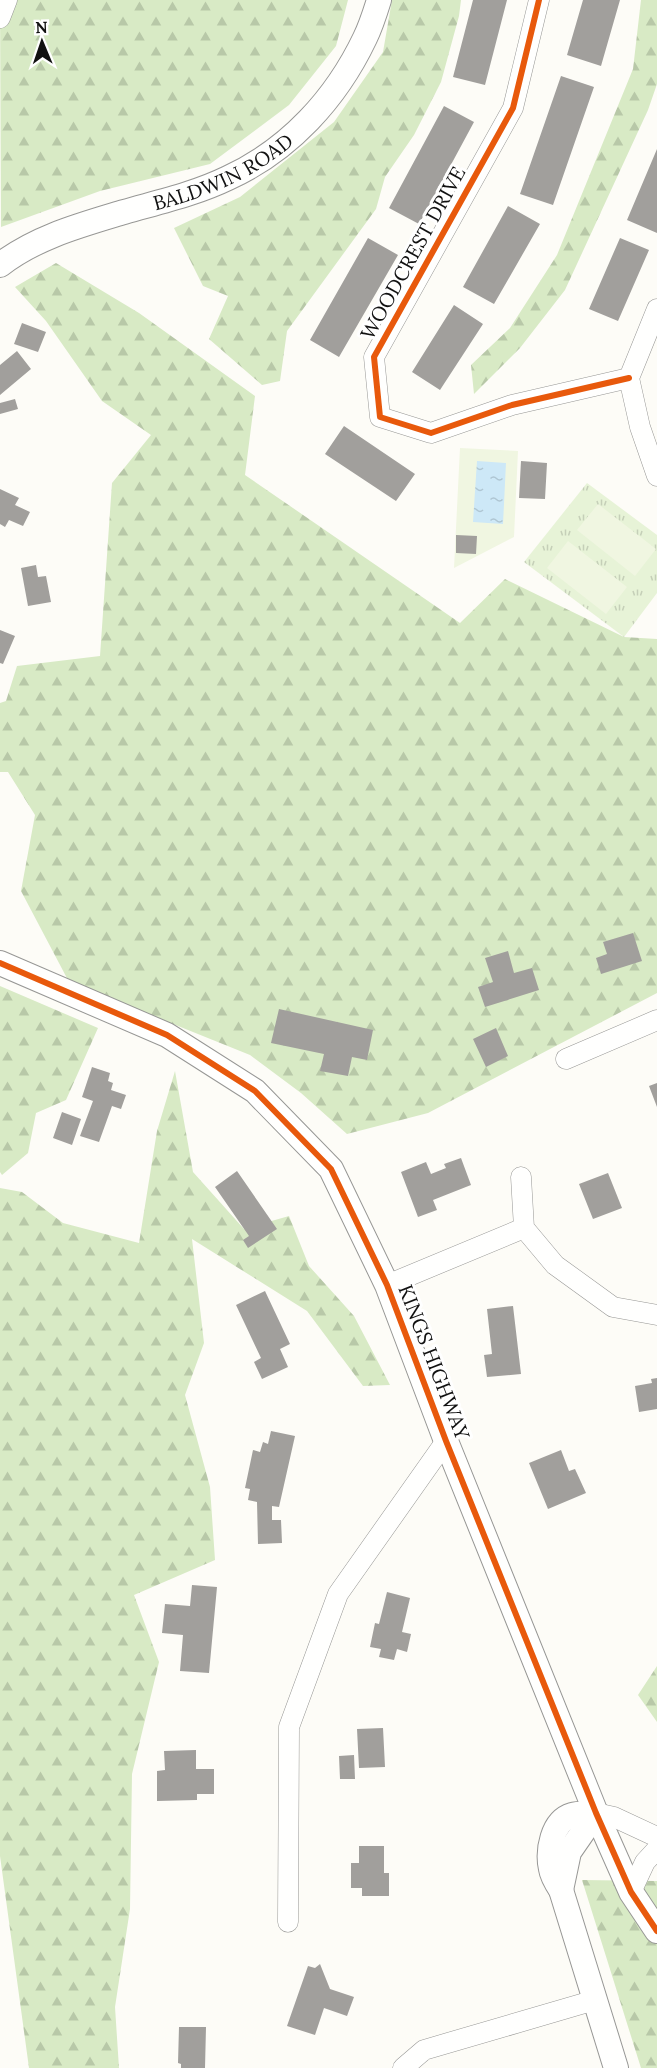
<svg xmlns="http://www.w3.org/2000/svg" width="657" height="2068" font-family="Lora,serif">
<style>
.grass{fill:url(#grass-tufts)}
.forest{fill:url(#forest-firs)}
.pitch{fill:#f0f6e1}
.water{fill:url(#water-ripples)}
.building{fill:#a19f9c}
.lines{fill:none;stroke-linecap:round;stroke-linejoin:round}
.minor-casing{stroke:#979795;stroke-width:21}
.tertiary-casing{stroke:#979795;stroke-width:26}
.minor{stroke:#fffffe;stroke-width:20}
.tertiary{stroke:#fffffe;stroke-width:24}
.cycleway-casing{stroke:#fff;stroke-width:10}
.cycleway{stroke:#e8590c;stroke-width:6}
.labels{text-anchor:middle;stroke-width:6;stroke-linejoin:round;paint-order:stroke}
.street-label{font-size:20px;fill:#111;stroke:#fff}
</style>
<defs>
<pattern id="grass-tufts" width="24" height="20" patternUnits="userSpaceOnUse" patternTransform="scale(1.5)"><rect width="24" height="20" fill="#e7f3d7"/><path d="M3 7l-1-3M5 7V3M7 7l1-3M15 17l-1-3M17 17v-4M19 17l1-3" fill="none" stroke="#c5cfb8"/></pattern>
<pattern id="forest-firs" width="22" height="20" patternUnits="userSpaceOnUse" patternTransform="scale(1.5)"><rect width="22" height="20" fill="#d8eac5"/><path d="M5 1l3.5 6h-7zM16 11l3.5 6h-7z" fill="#b8c8a8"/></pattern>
<pattern id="water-ripples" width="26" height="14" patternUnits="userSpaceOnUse" patternTransform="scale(1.5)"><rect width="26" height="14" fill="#cde8f7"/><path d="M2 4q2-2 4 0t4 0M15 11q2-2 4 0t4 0" fill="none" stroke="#afc6d3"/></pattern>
</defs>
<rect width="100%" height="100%" fill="#fdfcf7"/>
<path class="grass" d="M587 483 657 535V593L624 637 524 562Z"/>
<path class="forest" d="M0 0H348L336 46 289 105 210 164 100 191 1 227Z
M392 0H461L459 16 441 82 414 135 385 177 376 209 287 331 280 381 262 385 209 339 228 296 203 286 174 228 240 197 334 122 383 52Z
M641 0H657V84L648 110 565 290 520 348 474 394 471 365 510 328 557 255 633 69Z
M56 263 139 313 255 396 245 475 460 623 505 579 624 637 657 639V993L428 1113 347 1134 301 1093 250 1055 69 982 21 891 35 815 8 772H0V703L6 701 17 666 100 656 112 483 151 435 102 401 46 321 15 287Z
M0 986 98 1028 66 1100 36 1113 28 1153 2 1175 0 1172Z
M175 1071 193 1172 244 1229 289 1216 309 1266 354 1316 390 1385 363 1386 307 1311 192 1239 204 1343 185 1395 210 1487 215 1560 134 1595 159 1662 132 1774 130 1909 115 2007 119 2068H29L0 1856V1188L22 1192 63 1223 139 1243 157 1131Z
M657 1666V1722L638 1695Z
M582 1880 657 1881V2068H641Z"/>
<path class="pitch" d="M460 448 518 451 514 537 454 568Z
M598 504 656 549 635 576 577 530Z
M568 541 627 587 606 614 547 568Z"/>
<path class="water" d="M477 461 506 463 503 524 473 522Z"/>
<path class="building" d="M473 0H507L485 85 453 77Z
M583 0H620L601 66 567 55Z
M561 76 594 87 553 205 520 194Z
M444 106 474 122 419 224 389 208Z
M657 149V233L627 220Z
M508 206 540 224 494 304 463 287Z
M368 238 398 255 339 357 310 340Z
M620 238 649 250 618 321 589 309Z
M454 305 483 324 440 390 412 372Z
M22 323 46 332 38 352 14 344Z
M17 351 31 369 0 395V365Z
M15 399 18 409 0 414V403Z
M344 426 415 474 396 501 325 454Z
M521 461 547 463 545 499 519 498Z
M0 489 19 498 15 505 30 512 23 526 9 520 5 527 0 524Z
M456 535 477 536 476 554 456 553Z
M36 565 38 577 46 576 51 602 28 606 21 568Z
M0 630 15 636 3 664 0 663Z
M633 933 642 961 601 974 596 958 607 954 603 942Z
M508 951 514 973 532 968 539 990 485 1007 478 987 493 982 485 958Z
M279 1009 373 1030 367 1060 352 1057 348 1076 320 1071 324 1054 271 1043Z
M496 1028 508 1056 486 1067 473 1039Z
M92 1067 110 1073 108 1081 113 1083 111 1090 126 1095 121 1109 112 1106 99 1142 80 1136 93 1101 82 1097Z
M657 1083V1107L649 1086Z
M62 1112 81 1119 72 1145 53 1138Z
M461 1158 471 1185 433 1200 437 1210 418 1217 401 1172 426 1162 431 1174 446 1168 444 1164Z
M237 1171 277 1229 248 1248 243 1240 249 1236 215 1187Z
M608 1173 622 1208 593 1219 579 1184Z
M265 1291 290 1344 280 1349 288 1367 262 1379 254 1362 261 1358 236 1305Z
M513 1306 521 1374 487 1377 484 1355 492 1354 487 1309Z
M657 1378V1409L639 1412 635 1386 652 1383 651 1379Z
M271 1431 295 1436 279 1507 272 1506V1520H281L282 1543 258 1544 257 1502 248 1500 250 1489 245 1488 253 1450 260 1452 263 1442 268 1444Z
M561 1450 569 1471 575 1469 586 1493 548 1509 529 1463Z
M192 1585 217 1587 209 1673 180 1671 183 1635 162 1633 165 1604 190 1606Z
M387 1592 410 1598 402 1632 411 1634 407 1652 397 1649 394 1660 379 1657 381 1649 370 1647 375 1623 379 1624Z
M383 1728 385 1767 359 1768 357 1729Z
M196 1750V1769H214V1794H197V1800L157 1801V1771L165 1770 164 1751Z
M354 1755 355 1779H340L339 1756Z
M359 1846H384V1873H389V1896H362V1888H351V1863H359Z
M320 1964 330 1989 354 1997 347 2016 324 2008 315 2035 287 2026 308 1966 315 1968Z
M179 2027H206L205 2068H181V2064L178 2063Z"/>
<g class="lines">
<defs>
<path id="minor" d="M539 0 513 108 374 357 380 417 431 433 512 405 629 378
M0 18 7 0
M629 378 640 427 657 476
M629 378 657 309
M566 1059 657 1020
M521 1177 524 1228
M387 1285 524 1228 555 1265 613 1307 657 1315
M596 1813 614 1817 657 1837
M631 1892 645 1862 657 1849
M288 1922 289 1727 338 1594 446 1441
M403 2068 424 2050 595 2000"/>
<g id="tertiary">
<path id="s1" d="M0 265C36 237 81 225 124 212 159 202 195 194 228 178 289 150 336 99 365 38 371 26 375 13 379 0"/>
<path d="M0 963 167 1035 255 1091 331 1169 387 1285 446 1441 596 1813 631 1892 657 1931"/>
<path d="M596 1813C589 1814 579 1813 572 1815 552 1821 547 1851 551 1869 552 1876 557 1884 561 1890L616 2068"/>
<path d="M561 1890 569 1852 596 1813"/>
</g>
</defs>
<use href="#minor" class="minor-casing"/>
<use href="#tertiary" class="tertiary-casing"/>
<use href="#minor" class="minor"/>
<use href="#tertiary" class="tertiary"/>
<defs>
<path id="cycleway" d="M539 0 513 108 374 357 380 417 431 433 512 405 629 378
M0 963 167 1035 255 1091 331 1169 387 1285 446 1441 596 1813 631 1892 657 1931"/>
</defs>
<use href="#cycleway" class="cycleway-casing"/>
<use href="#cycleway" class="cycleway"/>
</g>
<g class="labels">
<g class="street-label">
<text dy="7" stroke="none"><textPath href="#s1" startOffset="243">BALDWIN ROAD</textPath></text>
<text transform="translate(413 253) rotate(-61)" y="7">WOODCREST DRIVE</text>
<text transform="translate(434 1362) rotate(69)" y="7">KINGS HIGHWAY</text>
</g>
</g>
<g transform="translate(42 42) rotate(358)" stroke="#ffffff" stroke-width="4.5" paint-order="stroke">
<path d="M0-4.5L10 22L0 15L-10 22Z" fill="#111111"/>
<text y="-9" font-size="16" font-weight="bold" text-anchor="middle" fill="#111111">N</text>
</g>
</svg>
